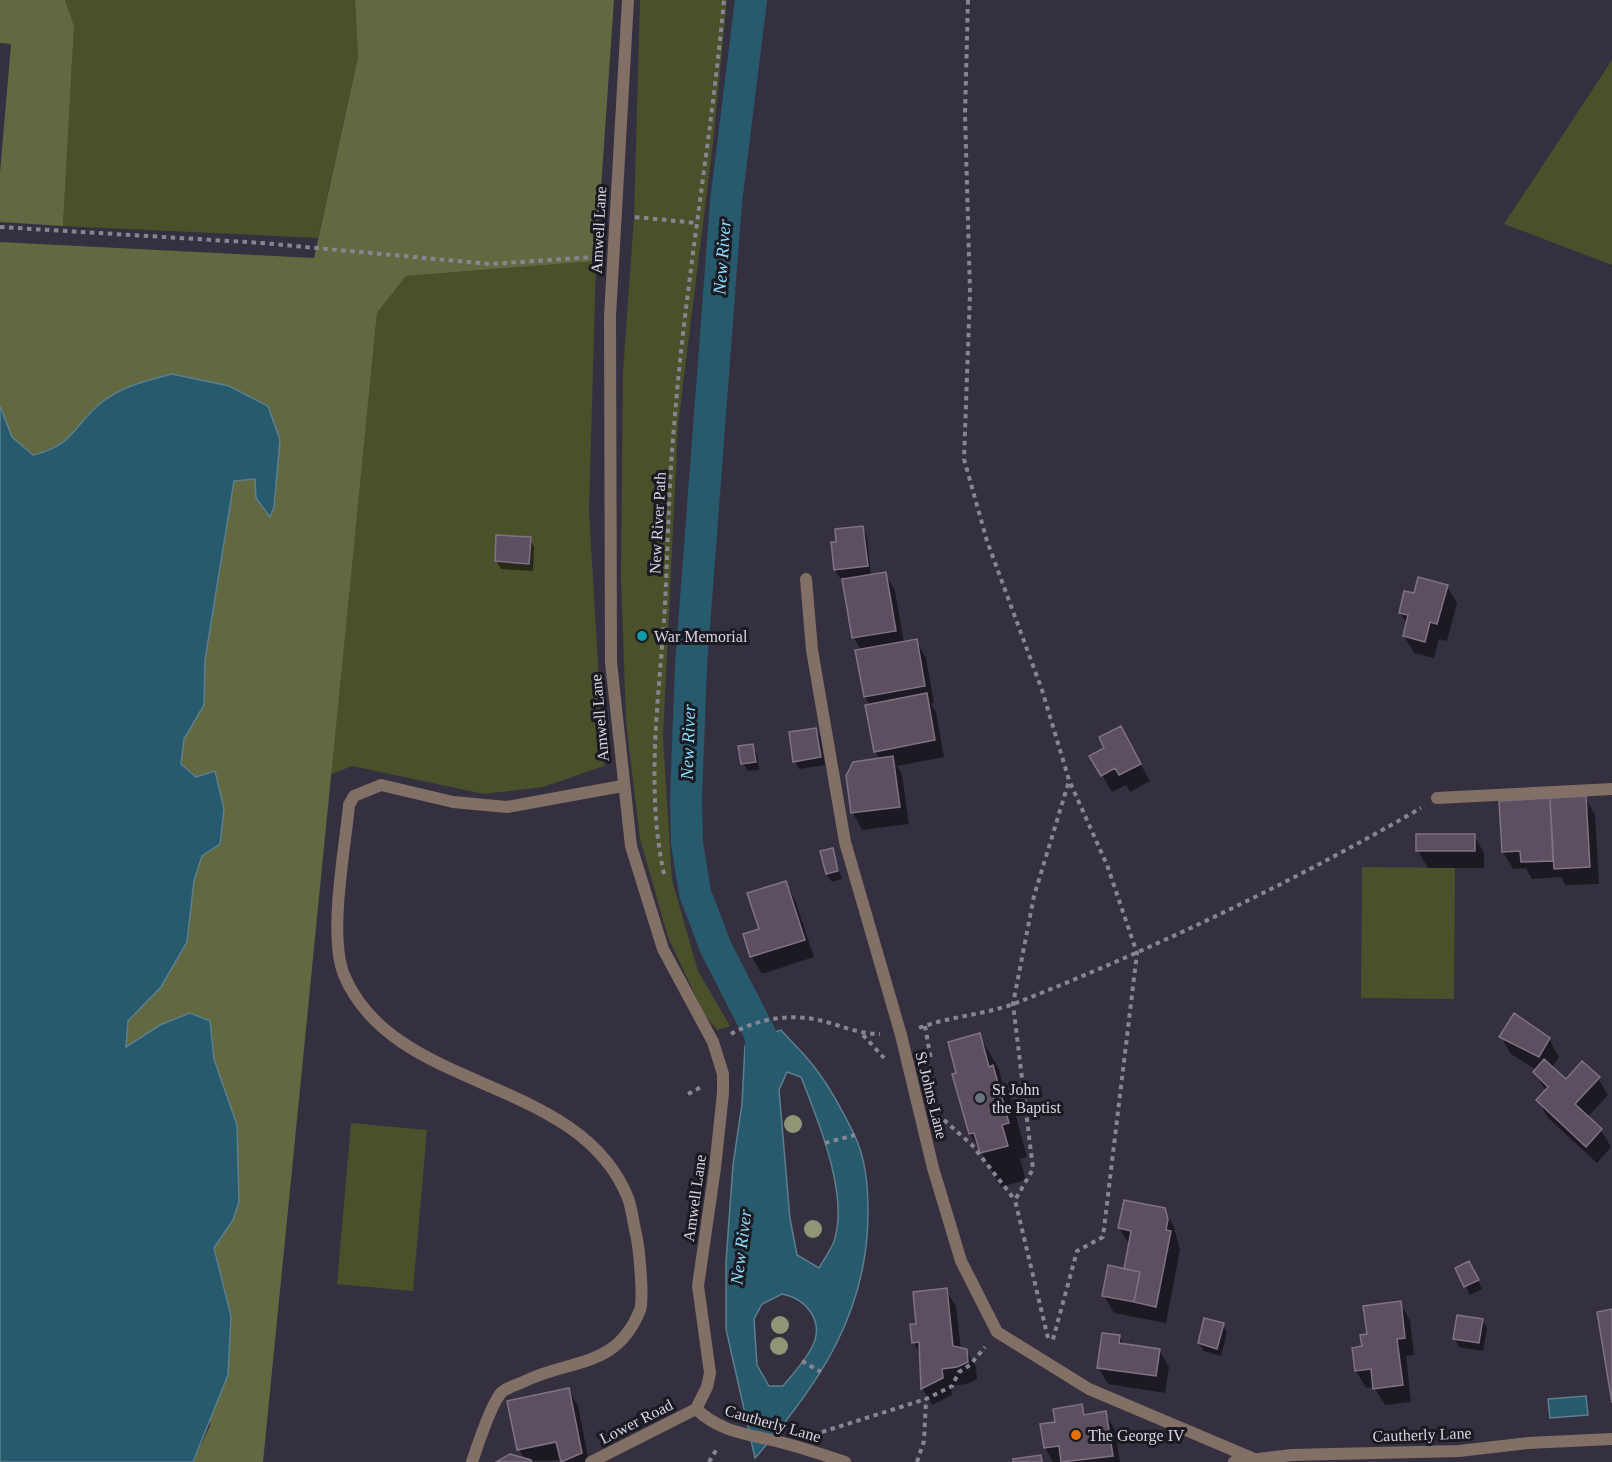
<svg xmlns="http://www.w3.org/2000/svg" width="1612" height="1462" font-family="'Times New Roman',serif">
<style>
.green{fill:#4a502a}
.forest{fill:#626940}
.water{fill:#275a6c;stroke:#5c7f8f;stroke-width:1.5;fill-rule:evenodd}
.shadow{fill:#0007}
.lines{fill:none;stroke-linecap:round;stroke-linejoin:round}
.canal{stroke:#275a6c;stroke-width:32}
.building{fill:#5c5060;stroke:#7f7284;stroke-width:1.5}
.path{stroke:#888592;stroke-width:4;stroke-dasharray:4.5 4.5;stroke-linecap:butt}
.lane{stroke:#826f66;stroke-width:12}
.street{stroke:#826f66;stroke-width:12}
.tree{fill:#909575}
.culture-dot{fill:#0f9aa8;stroke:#1b1921;stroke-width:2}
.worship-dot{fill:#6b7280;stroke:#1b1921;stroke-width:2}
.food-dot{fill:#e8710a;stroke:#1b1921;stroke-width:2}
.labels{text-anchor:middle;stroke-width:6;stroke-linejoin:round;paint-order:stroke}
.street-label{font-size:16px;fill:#d9d6e1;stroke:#1b1921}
.poi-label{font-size:16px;fill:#d9d6e1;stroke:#1b1921;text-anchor:start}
.water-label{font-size:18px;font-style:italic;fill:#8addfc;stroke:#1b1921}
</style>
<rect width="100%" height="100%" fill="#353040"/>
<path class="green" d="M65 0H355L358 57 318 238 63 226 74 26Z
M640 0H727L713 143 678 425 663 738 672 880 698 971 730 1026 717 1030 704 1014 668 937 640 839 626 721 621 578 623 372 634 217Z
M1612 60V265L1504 224Z
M596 261 589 511 604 766 543 787 484 794 352 766 330 775 377 313 406 276Z
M1362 867 1455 868 1454 999 1361 998Z
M351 1123 427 1130 413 1291 337 1284Z"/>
<path class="forest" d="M0 0H65L74 26 63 226 0 222V173L11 44 0 43Z
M355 0H614L596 261 406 276 377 313 263 1462H193L210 1426 220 1275 214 1248 233 1220 237 1125 214 1059 210 1022 160 1025 126 1048 128 1022 161 987 187 942 194 881 202 856 220 843 215 772 196 777 181 764 184 739 204 705 205 660 234 481 255 478 256 498 270 517 274 507 275 474 102 402C80 427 65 447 32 455L12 437 0 406V242L314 258 358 57Z"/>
<path class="water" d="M172 374 229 386 268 406 280 440 274 507 270 517 256 498 255 479 234 481 205 660 204 705 184 739 181 764 196 777 215 771 224 809 220 844 202 856 194 881 187 942 161 987 128 1021 126 1047 160 1025 190 1013 210 1021 214 1059 237 1125 239 1202 233 1220 214 1248 231 1316 228 1375 193 1462H0V406L12 437 33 455C75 445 73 425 102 402 123 386 148 380 172 374Z
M781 1030C794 1045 810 1059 820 1075 833 1092 844 1114 854 1134 866 1159 868 1186 868 1213 868 1313 818 1386 755 1458L726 1329V1262L733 1165 742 1104 745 1046 761 1036ZM787 1072 801 1077C818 1120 851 1199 833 1244 829 1252 823 1261 819 1268L797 1255 790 1219 779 1090ZM782 1294C807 1299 825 1322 812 1347 805 1361 793 1374 783 1386H769L757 1365 754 1319 762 1304Z
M1586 1396 1588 1415 1550 1418 1548 1399Z"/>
<path class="shadow" d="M862 528 867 536 871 576 885 574 895 591 904 643 916 641 926 658 934 703 931 704 936 712 944 757 897 766 902 775 909 824 862 830 853 813 847 776 880 759 875 752 870 705 865 696 861 650 854 638 844 577 840 578 835 570 838 543Z
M530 539 534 547 533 571 501 569 496 561Z
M1447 586 1457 603 1447 641 1439 639 1434 658 1414 653 1404 636 1407 624 1400 612 1415 595Z
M816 729 820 737 825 765 799 769 795 761Z
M1130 745 1150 781 1130 792 1126 785 1112 792 1091 756Z
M752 746 757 754 759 770 748 771 743 763Z
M1585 797 1595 815 1599 884 1565 885 1561 877 1532 879 1526 868 1513 869 1503 852 1500 803Z
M1474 835 1484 853V868H1428L1418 851Z
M832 849 842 879 832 882 827 874Z
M785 882 795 900 814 957 762 974 752 957 745 935 761 930Z
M979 1035 999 1069 1003 1086 1012 1101 1027 1157 1020 1159 1026 1180 1001 1187 970 1134 954 1075 958 1074Z
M1501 1037 1549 1039 1559 1057 1552 1068 1566 1081 1598 1078 1608 1095 1588 1117 1601 1130 1611 1147 1597 1163 1547 1117 1538 1100 1546 1091 1534 1072 1537 1070 1511 1054Z
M1164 1209 1174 1227 1180 1250 1166 1323 1114 1313 1104 1296 1125 1270 1130 1246 1119 1228Z
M1457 1269 1474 1271 1482 1289 1470 1295Z
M946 1290 956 1307 961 1349 966 1350 976 1367 977 1379 967 1384 951 1386 952 1395 932 1405 922 1388 921 1355 914 1343 918 1325Z
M1400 1303 1410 1320 1414 1355 1406 1356 1411 1402 1385 1405 1374 1387 1366 1388 1356 1371 1354 1349 1364 1348Z
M1482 1320 1487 1328 1483 1351 1459 1347 1455 1339Z
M1223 1325 1227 1333 1221 1356 1204 1351 1199 1343Z
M1119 1336 1124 1345 1159 1350 1169 1367 1165 1393 1108 1384 1098 1367Z
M568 1389 578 1406 589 1462H563L562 1460 499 1462 525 1460 519 1449Z
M1081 1406 1087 1416 1105 1413 1115 1430 1120 1462H1053L1045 1448 1042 1426 1057 1423Z"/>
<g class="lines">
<path class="canal" d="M751 0 726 202 691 666 686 798 687 843 695 893 716 948 761 1036V1079"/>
</g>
<path class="building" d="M863 526 868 566 834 570 831 542H836L835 529Z
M496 535 531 537 529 564 495 561Z
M886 572 896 631 852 638 842 579Z
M1418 577 1448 585 1437 624 1430 622 1425 642 1403 636 1408 615 1399 613 1404 591 1414 593Z
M917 639 925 686 864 697 855 650Z
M927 693 935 740 874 752 865 705Z
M1121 726 1141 764 1119 775 1115 768 1101 776 1089 756 1104 748 1099 737Z
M816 728 821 757 793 762 789 732Z
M753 744 756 762 741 764 738 746Z
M893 756 900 807 851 813 846 776 853 762Z
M1586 796 1590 867 1554 869 1550 798Z
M1550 798 1553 861 1521 862 1520 851 1502 852 1499 801Z
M1416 834H1475V851H1416Z
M833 848 838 871 826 874 820 851Z
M786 881 805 940 750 957 743 934 759 929 747 893Z
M1514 1013 1550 1038 1539 1057 1499 1037Z
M980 1033 989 1067 993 1065 1009 1123 1002 1125 1008 1146 980 1153 974 1133 969 1134 952 1074 956 1073 948 1042Z
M1544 1059 1566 1079 1582 1061 1600 1077 1575 1104 1602 1129 1586 1147 1536 1100 1548 1087 1533 1072Z
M1124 1200 1165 1208 1168 1219 1166 1230 1171 1231 1156 1307 1134 1302 1140 1272 1124 1269 1131 1231 1118 1228Z
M1469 1261 1479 1280 1464 1287 1455 1268Z
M1108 1265 1140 1272 1134 1302 1102 1296Z
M947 1288 953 1346 967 1349 968 1362 957 1367 942 1369 943 1378 921 1389 919 1342 912 1343 910 1324H916L913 1292Z
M1401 1301 1405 1338 1397 1339 1403 1385 1373 1389 1371 1369 1355 1371 1352 1348 1362 1346 1360 1335 1367 1334 1363 1306Z
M1612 1309V1403L1597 1312Z
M1457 1315 1483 1319 1479 1343 1453 1339Z
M1204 1318 1224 1323 1217 1349 1198 1343Z
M1102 1333 1120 1335 1119 1343 1160 1349 1156 1376 1097 1368Z
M569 1388 582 1453 561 1462 556 1442 517 1450 507 1401Z
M1082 1404 1084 1415 1106 1411 1113 1456 1061 1462 1059 1446 1044 1448 1040 1424 1055 1422 1053 1409Z
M510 1454 531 1460 532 1462H496Z
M1041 1455 1042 1462H1013V1459Z"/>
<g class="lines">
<path class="path" d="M968 0 965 114 970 293 964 459 987 541 1042 690 1069 780 1107 865 1137 953 1103 1237 1077 1251 1052 1343
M635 217 697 223
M0 227 262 243 490 264 594 257
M664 874C646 792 658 704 664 622 668 557 668 492 674 427 685 284 711 143 724 0
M925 1026 931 1060
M919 1028C950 1016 985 1015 1016 1003 1156 948 1291 883 1421 808
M731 1034C753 1021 782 1015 807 1018 832 1021 854 1034 880 1034
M863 1035 884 1058
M688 1094 703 1086
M944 1120 972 1145 1015 1200
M825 1143 855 1135
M1048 1338 1015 1200 1033 1169 1013 1004 1034 896 1069 781
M802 1361 821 1372
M822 1432 926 1399 952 1386 959 1372 970 1365 985 1347
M709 1462 718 1447
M917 1462 924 1441 926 1399"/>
<path class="lane" d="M472 1462C477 1447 492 1401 502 1392 508 1387 516 1385 523 1382 570 1358 616 1370 640 1310 644 1298 639 1247 636 1234 633 1222 632 1209 628 1198 578 1074 394 1094 344 975 328 935 345 850 349 805L354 796 381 785 453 802 507 807 622 786"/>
<path class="street" d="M628 0 610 316 611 662 631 846 663 949 713 1042 723 1074V1093L715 1168 698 1286 710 1373 707 1387 696 1409
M806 579 812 650 845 842 901 1035 933 1168 961 1261 997 1332 1089 1389 1252 1458
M1437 798 1612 789
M696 1409C725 1436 755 1434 791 1445 809 1450 827 1456 845 1462
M591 1462 696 1409
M1234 1462 1292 1455 1459 1451 1528 1443 1612 1439"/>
</g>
<g class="tree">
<circle cx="793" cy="1124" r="9"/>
<circle cx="813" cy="1229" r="9"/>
<circle cx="780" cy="1325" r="9"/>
<circle cx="779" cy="1346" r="9"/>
</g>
<circle class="culture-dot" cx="642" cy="636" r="6"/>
<circle class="worship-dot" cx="980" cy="1098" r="6"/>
<circle class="food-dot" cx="1076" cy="1435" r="6"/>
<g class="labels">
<g class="street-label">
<text transform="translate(598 230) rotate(-87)" y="6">Amwell Lane</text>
<text transform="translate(657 523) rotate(-87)" y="6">New River Path</text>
<text transform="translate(599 718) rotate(-95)" y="6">Amwell Lane</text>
<text transform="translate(932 1095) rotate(76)" y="6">St Johns Lane</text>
<text transform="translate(694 1198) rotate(-82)" y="6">Amwell Lane</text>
<text transform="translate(636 1421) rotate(-27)" y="6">Lower Road</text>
<text transform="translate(773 1423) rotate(16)" y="6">Cautherly Lane</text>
<text transform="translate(1422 1434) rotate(-2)" y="6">Cautherly Lane</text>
</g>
<g class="poi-label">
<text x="654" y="642">War Memorial</text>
<text x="992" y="1095">St John<tspan x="992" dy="18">the Baptist</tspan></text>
<text x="1088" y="1441">The George IV</text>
</g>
<g class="water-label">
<text transform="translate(722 257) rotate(-86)" y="6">New River</text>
<text transform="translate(688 742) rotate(-88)" y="6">New River</text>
<text transform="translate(741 1247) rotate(-83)" y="6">New River</text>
</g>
</g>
</svg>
